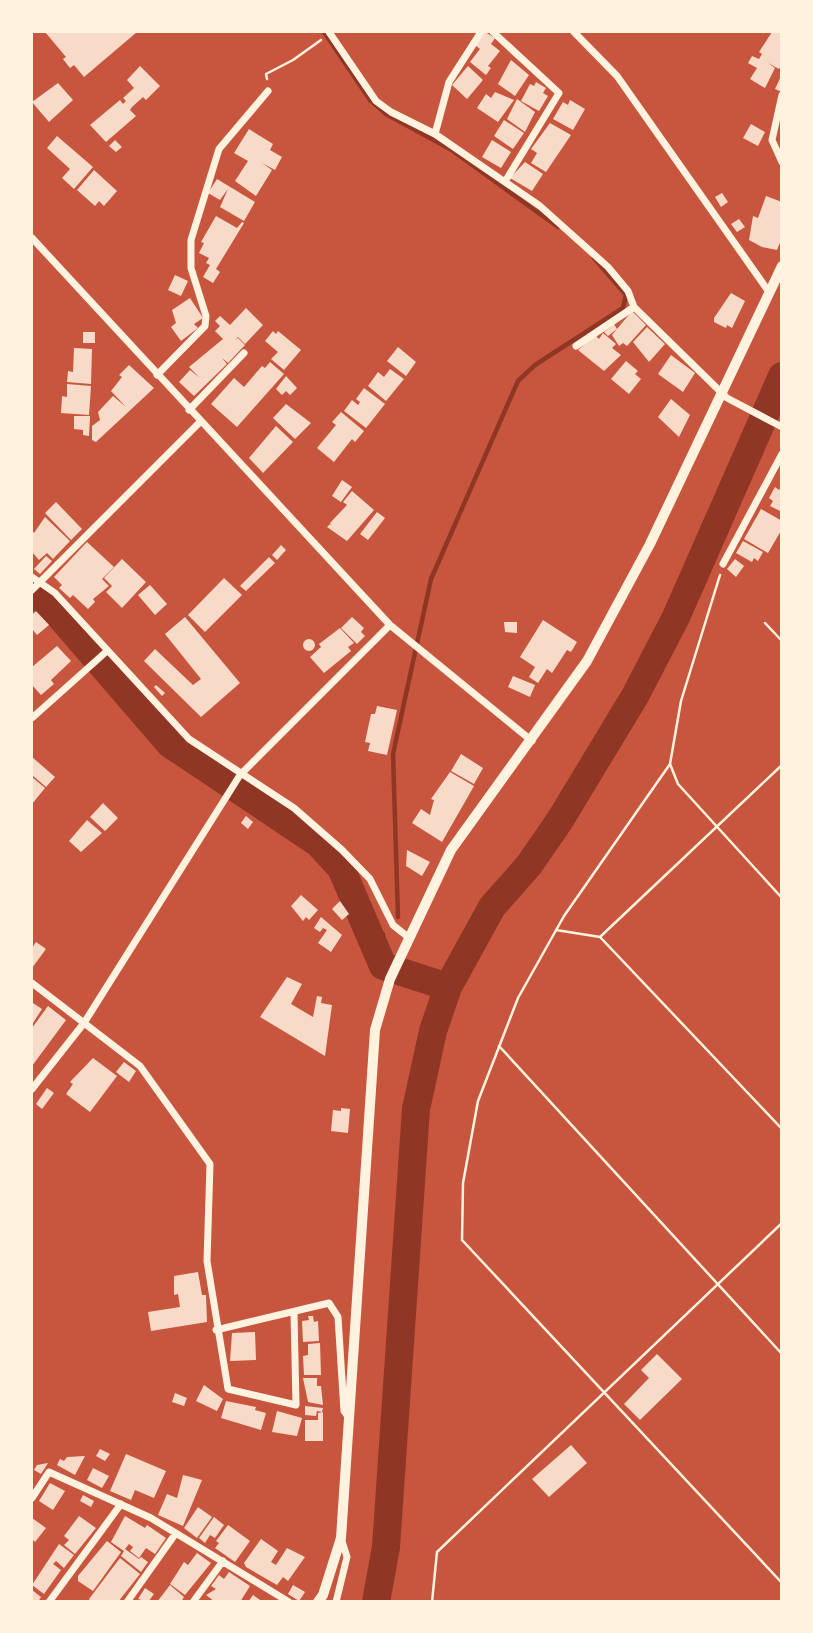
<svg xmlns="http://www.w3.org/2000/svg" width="813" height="1633" font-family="Helvetica,sans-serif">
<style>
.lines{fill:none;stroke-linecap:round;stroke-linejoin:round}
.stream{stroke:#8f3625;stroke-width:4.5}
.river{stroke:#8f3625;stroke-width:28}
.building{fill:#f7dbc8}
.path{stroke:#fff3e0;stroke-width:2.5}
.minor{stroke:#fff3e0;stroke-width:7}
.secondary{stroke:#fff3e0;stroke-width:10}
</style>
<rect width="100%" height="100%" fill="#c8553d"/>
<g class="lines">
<path class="stream" d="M324 32 370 100 386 114 450 149 558 227
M398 917 393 754 431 579 518 381 535 365 623 308 626 295 594 258
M371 940 383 934"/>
<path class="river" d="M32 593 51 606 170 744 318 843 341 868 383 966 448 987
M376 1602 386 1547 416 1109 433 1031 448 987 492 907 529 865 560 820 635 696 676 617 782 376"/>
</g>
<path class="building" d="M45 32H137L84 77 74 65 70 68 63 59 66 57Z
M485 32 495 38 491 44 500 51 488 66 491 68 486 75 470 62 480 49 475 45Z
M772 32H782V64L779 69 768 63 775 68 765 88 750 79 757 68 748 63 752 56 759 59 762 54 759 52Z
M511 60 529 75 515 96 498 84Z
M140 66 160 86 146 100 143 97 132 107 130 110 136 116 106 142 90 125 120 100 123 104 126 101 123 98 134 88 127 80Z
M468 66 483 80 467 99 452 85Z
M782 74V92L775 89Z
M536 82 546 88 543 93 548 96 539 111 521 101 530 84 534 86Z
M58 83 73 100 49 122 32 102Z
M495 92 514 100 498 122 477 108 486 94 491 98Z
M517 99 535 112 525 132 507 119Z
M570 100 585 109 573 130 553 119 563 102 568 105Z
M504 120 524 133 513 149 494 136Z
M550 123 571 135 546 172 531 163 537 153 531 149Z
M751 124 765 132 758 146 743 138Z
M249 129 273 144 270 150 282 157 275 170 262 163 272 170 256 196 235 181 248 161 234 153Z
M57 136 93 167 74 189 62 178 70 169 47 148Z
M115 140 122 147 116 152 109 146Z
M492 140 511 152 501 168 482 157Z
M525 162 543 174 532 191 510 178Z
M94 170 117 191 104 206 99 201 95 206 77 190Z
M217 179 255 202 244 221 220 207 228 189 220 200 208 193Z
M722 193 728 202 721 207 715 197Z
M766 196 782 202V238L777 250 762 247 749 240 753 216 758 218Z
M216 216 237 228 242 222 244 223 216 269 220 272 213 283 203 277 210 265 206 263 209 258 199 253 204 243 201 242Z
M739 219 745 227 737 232 731 224Z
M175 275 188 281 181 296 168 290Z
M731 293 745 301 732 328 727 325 726 328 714 322V318Z
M190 298 203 318 194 324 198 328 181 341 171 327 176 323 172 310Z
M246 308 263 325 245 344 238 337 235 340 238 338 245 345 228 363 222 358 227 364 194 396 179 382 190 370 200 378 189 367 223 339 215 331 220 326 215 321 220 316 230 325Z
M632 311 646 325 627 346 623 343 619 346 612 335Z
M614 324 617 329 608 336 604 332Z
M647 327 665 344 649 362 633 342Z
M273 331 276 334 278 331 301 350 284 370 271 359 278 352 265 341Z
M83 332H95V343H83Z
M603 333 616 344 612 348 621 355 604 371 578 350 595 335 599 339Z
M398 347 416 362 406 376 387 361Z
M74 348 92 349 91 384 67 382 68 371 73 372Z
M671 355 695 373 683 392 658 374Z
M626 361 638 371 635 374 641 379 629 394 611 379Z
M270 362 284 374 237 427 211 404 234 378 244 387 262 366 265 368Z
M129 365 154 388 96 442 92 440V426L100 420 98 412 113 396 126 407 111 391 122 377 119 375Z
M390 369 404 379 386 401 368 386 378 372 384 377Z
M286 376 297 388 290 395 286 391 282 395 276 389Z
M67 384 91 386 89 415 61 413 62 396 67 397Z
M364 388 385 404 366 428 344 411 352 400 358 405 360 402 356 399Z
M671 399 690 415 679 437 658 417Z
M286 404 311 423 295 439 273 418Z
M341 412 364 431 355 442 352 439 334 462 317 448 336 425 332 422Z
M74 416H90L89 436 83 435V430L74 429Z
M276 426 293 442 263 473 249 458Z
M342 480 352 487 341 502 332 496Z
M782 486V512L770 506 773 501 769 498 775 487 779 490Z
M352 491 374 510 347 541 327 527 330 524 332 526 330 523 347 505 343 502Z
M56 502 82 529 71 540 45 513Z
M761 509 782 521V529L768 553 744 539Z
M377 512 385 518 368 540 360 534Z
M45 517 70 541 53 559 47 553 39 560 32 552V530L34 533Z
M743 541 763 552 758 561 754 558 752 562 736 553Z
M87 542 114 567 102 579 109 586 93 599 95 602 88 609 73 595 70 598 59 588 62 585 54 577Z
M281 545 286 550 277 560 272 555Z
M46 556 52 561 40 574 34 569Z
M269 557 275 563 246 591 240 586Z
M122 559 146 582 122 608 106 592 112 586 104 578Z
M735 559 744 566 736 577 727 569Z
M224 578 242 595 205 632 188 615Z
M150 585 167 604 155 615 138 595Z
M36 611 49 625 37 635 32 629V615Z
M185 617 240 683 201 717 144 661 155 649 193 685 201 679 165 634Z
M352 617 364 628 361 632 365 636 357 644 341 628Z
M543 620 577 642 571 652 567 650 552 673 547 669 538 683 529 677 535 667 520 657Z
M504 622H517V633L505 632Z
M340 628 354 643 348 647 351 651 324 673 310 657 321 647 319 644Z
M303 645a6 6 0 1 1 12 0a6 6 0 1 1-12 0Z
M57 646 71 661 51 680 54 684 41 695 32 685V667Z
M513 676 535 685 530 697 508 687Z
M156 685 165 693 162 696 154 687Z
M377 706 397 710 387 755 368 751 370 743 365 742 371 714H375Z
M461 754 483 768 474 784 451 771Z
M32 757 55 777 46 787 32 775Z
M450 772 474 786 442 842 412 823 421 809 430 815 434 800 431 799Z
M32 777 45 788 32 804Z
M103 803 118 818 105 831 90 817Z
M246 816 253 822 248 829 241 823Z
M87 820 102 833 81 852 69 841Z
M407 850 430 862 422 876 406 866Z
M301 895 318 910 309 920 306 917 303 921 291 906Z
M340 901 349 914 342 920 332 909Z
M321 917 342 935 331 952 318 943 327 930 323 928 320 932 314 928Z
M36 942 46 949 32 968V948Z
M287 977 302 984 291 1004 313 1017 317 996 322 997 321 1003 332 1005 325 1056 260 1017Z
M33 1003 42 1009 33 1023 32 1006Z
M48 1006 66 1020 32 1066V1028Z
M93 1058 117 1076 90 1112 66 1094 73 1084 70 1082Z
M124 1062 136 1071 129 1082 116 1072Z
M47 1088 54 1093 42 1109 36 1104Z
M341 1108 350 1109 348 1133 331 1131 333 1110 341 1111Z
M198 1272 202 1295H206L207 1322 151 1331 148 1312 180 1307 178 1294 174 1295V1276Z
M308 1316H313L314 1322 318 1321 319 1341 303 1342 302 1321 309 1320Z
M255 1332 256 1360 230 1361 232 1333Z
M320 1343 321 1375H304L303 1356 308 1355V1344Z
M657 1354 682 1379 640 1420 624 1404 649 1378 641 1370Z
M303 1378H317V1386H321L323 1405 308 1402Z
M204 1385 223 1399 217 1411 196 1401Z
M175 1393 187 1398 184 1406 172 1402Z
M226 1401 256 1407 255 1410 266 1413 261 1430 221 1418Z
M305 1406 323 1408 322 1412 317 1411 316 1416 305 1415Z
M277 1411 302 1418 297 1436 272 1432Z
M323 1412V1441H305V1420H318V1413Z
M571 1445 587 1463 549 1497 532 1479Z
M100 1449 110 1454 105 1461 96 1456Z
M126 1454 166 1471 154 1498 135 1490 131 1500 110 1491Z
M85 1456 75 1475 57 1465 60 1459 64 1461 67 1457Z
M48 1463 41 1474 34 1470 37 1465Z
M93 1468 109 1476 102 1488 87 1480Z
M183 1475 202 1480 183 1526 158 1515 167 1494 177 1498Z
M50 1483 65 1491 53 1510 39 1501Z
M83 1495 94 1501 91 1507 80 1501Z
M198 1507 212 1517 197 1538 184 1528Z
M79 1516 96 1528 75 1554 64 1545 69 1540 64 1536Z
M125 1516 145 1528 147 1525 166 1538 155 1554 146 1548 139 1558 130 1551 133 1547 129 1544 125 1549 139 1559 141 1557 148 1562 141 1572 121 1556 124 1551 111 1542Z
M214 1517 224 1525 215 1538 210 1535 205 1543 199 1538Z
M32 1518 46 1528 35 1542 32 1539Z
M228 1525 250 1541 235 1562 215 1548 219 1543 216 1541Z
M261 1539 278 1551 271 1562 276 1565 287 1548 305 1557 288 1581 283 1577 277 1585 246 1567 244 1563Z
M107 1541 121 1552 93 1591 78 1581V1576Z
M59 1544 74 1555 64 1568 56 1561 53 1564 61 1570 44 1594 32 1585Z
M197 1553 211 1563 185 1595 170 1584 184 1562 188 1565Z
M120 1558 140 1574 118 1602H91L89 1599Z
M229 1572 250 1586 240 1602H215L206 1595 216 1589 211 1586 219 1575 224 1579Z
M170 1585 184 1597 181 1602H157Z
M293 1585 305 1592 299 1601 288 1594Z
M145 1588 154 1594 148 1602 138 1599Z
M32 1590 41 1597 38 1602H32Z
M253 1595 263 1602H248Z"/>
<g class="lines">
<path class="path" d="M267 79 266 74 293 60 321 40
M720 575 681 701 670 764 678 784 782 898
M765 623 782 641
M670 764 564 916 518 998 478 1101 463 1183 462 1240 782 1583
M782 765 600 937 782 1129
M556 930 600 937
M499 1046 782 1354
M432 1602 437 1552 782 1223"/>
<path class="minor" d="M329 32 376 101 391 112 435 134 540 206 608 267 628 291 634 307
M493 32 559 93 506 180
M574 32 617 76 769 292
M782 95 772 140 782 162
M435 134 449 82 481 32
M32 238 390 625 532 741
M576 346 634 307 727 398 782 427
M157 375 205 326 206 316 191 268V240L219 149 268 91
M189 410 244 353
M723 564 782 454
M32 577 55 593 189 739 294 808 342 850 370 879 393 925 408 937
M32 590 200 422
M32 718 107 651
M32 983 140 1066 210 1164 207 1261 228 1389 296 1405 294 1312
M32 1089 84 1023 240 775 390 625
M216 1330 329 1303 338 1317 344 1411 349 1418
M32 1498 49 1472 151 1518 289 1602
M49 1602 121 1504
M127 1602 176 1533
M193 1602 223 1561
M336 1602 347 1557 341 1538"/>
<path class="secondary" d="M318 1602 323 1595 341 1538 375 1030 390 979 451 850 587 661 650 544 782 266"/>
</g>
<rect width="813" height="1633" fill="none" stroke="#fff3e0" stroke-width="66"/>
</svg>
